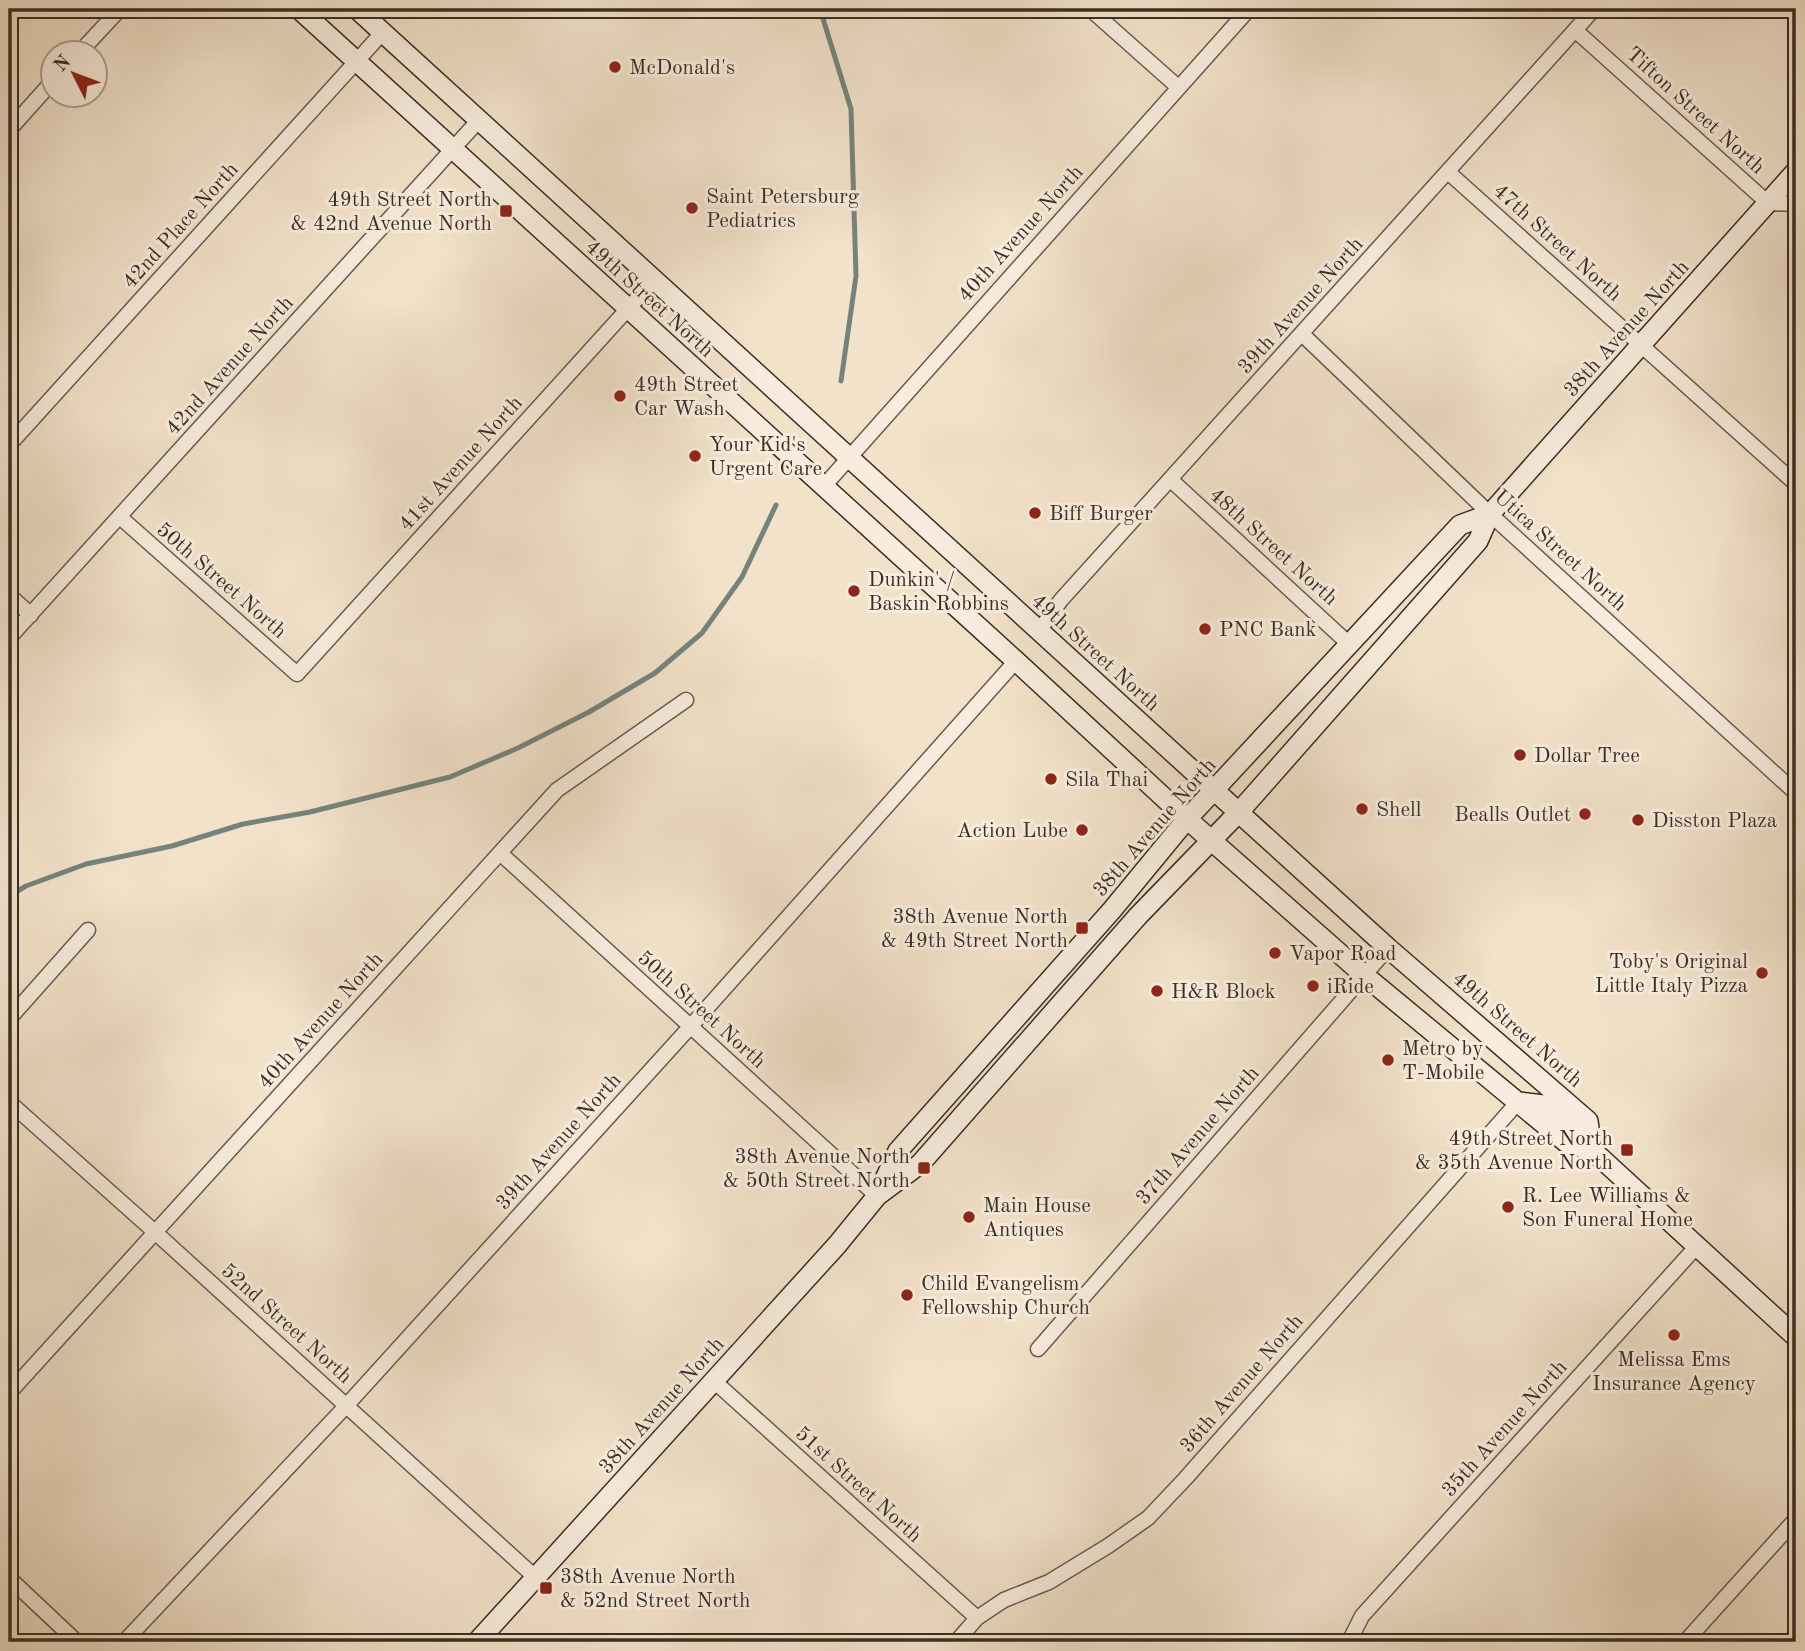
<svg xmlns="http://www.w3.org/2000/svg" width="1805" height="1651" font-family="'Old Standard TT',serif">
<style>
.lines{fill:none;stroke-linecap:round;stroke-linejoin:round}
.stream{stroke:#74847d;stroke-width:5}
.minor-casing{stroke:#685b4e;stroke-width:17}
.secondary-casing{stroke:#3a2e24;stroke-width:22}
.minor{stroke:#f7ecdd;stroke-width:14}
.secondary{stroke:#f7ecdd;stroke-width:19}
.poi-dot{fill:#8f2418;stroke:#f7ecdd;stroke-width:2.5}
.labels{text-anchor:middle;stroke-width:6;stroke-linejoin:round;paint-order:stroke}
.poi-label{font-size:21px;fill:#3a2e24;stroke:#f7ecdd;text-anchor:start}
.street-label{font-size:21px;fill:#3a2e24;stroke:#f7ecdd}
</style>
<rect width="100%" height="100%" fill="#f2e2ca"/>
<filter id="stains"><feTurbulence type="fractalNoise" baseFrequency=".00286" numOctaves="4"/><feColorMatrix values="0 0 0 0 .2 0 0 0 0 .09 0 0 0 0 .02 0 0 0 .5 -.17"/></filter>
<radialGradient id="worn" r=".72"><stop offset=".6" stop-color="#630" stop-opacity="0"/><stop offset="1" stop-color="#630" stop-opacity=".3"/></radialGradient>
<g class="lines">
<path class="stream" d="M820 9 851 109 856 276 841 381
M9 896 26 886 86 864 172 846 243 824 310 812 450 777 518 748 589 712 655 673 702 633 742 577 776 505"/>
<defs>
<path id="minor" d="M1090 9 1178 87
M1575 30 1768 203 1796 204
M80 52 120 9
M9 130 52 82
M1448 172 1796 484
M1302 334 1490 514 1796 793
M9 445 383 32
M1171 480 1349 644
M824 486 1249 9
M120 517 297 674 654 280
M9 595 31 615
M1039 631 1061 600 1594 9
M9 638 479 120
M500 853 877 1196
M9 1019 88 930
M9 1102 156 1233 535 1577
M1038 1349 1388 948
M714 1381 977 1618
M9 1393 557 790 686 700
M9 1578 77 1642
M124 1642 346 1406 690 1027 1016 661
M956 1642 977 1618 1004 1600 1049 1582 1108 1546 1148 1518 1185 1479 1518 1102
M1349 1642 1362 1616 1697 1246
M1685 1642 1796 1519"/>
<path id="secondary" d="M299 9 1016 661 1187 819 1364 975 1567 1143 1592 1150
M357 9 1215 791 1388 948 1588 1121 1592 1150
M1519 1102 1543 1105 1796 1337
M879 1192 898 1151 1112 910 1187 819 1460 525 1490 514
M477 1642 837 1245 877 1196 920 1164 1138 916 1239 812 1478 541 1490 514 1796 171"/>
</defs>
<use href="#minor" class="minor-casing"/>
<use href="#secondary" class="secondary-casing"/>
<use href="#minor" class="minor"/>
<use href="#secondary" class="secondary"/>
</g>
<g class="poi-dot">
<circle cx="615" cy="67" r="7"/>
<circle cx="692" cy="208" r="7"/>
<rect x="499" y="204" width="14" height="14" rx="3.5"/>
<circle cx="620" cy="396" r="7"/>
<circle cx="695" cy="456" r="7"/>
<circle cx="1035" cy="513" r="7"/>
<circle cx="854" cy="591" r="7"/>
<circle cx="1205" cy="629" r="7"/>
<circle cx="1520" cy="755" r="7"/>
<circle cx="1051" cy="779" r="7"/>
<circle cx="1362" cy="809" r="7"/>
<circle cx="1585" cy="814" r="7"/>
<circle cx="1638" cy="820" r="7"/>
<circle cx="1082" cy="830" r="7"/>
<rect x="1075" y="921" width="14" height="14" rx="3.5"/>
<circle cx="1275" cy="953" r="7"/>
<circle cx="1762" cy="973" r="7"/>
<circle cx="1313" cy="986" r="7"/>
<circle cx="1157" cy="991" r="7"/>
<circle cx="1388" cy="1060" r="7"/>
<rect x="1620" y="1143" width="14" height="14" rx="3.5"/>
<rect x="917" y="1161" width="14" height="14" rx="3.5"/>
<circle cx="1508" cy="1207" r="7"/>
<circle cx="969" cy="1217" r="7"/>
<circle cx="907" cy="1295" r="7"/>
<circle cx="1674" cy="1335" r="7"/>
<rect x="539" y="1581" width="14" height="14" rx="3.5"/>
</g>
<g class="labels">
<g class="poi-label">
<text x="629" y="74">McDonald's</text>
<text x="706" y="203">Saint Petersburg<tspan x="706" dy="24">Pediatrics</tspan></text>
<text x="492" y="206" text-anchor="end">49th Street North<tspan x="492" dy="24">&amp; 42nd Avenue North</tspan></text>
<text x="634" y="391">49th Street<tspan x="634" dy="24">Car Wash</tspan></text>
<text x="709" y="451">Your Kid's<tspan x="709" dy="24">Urgent Care</tspan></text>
<text x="1049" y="520">Biff Burger</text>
<text x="868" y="586">Dunkin' /<tspan x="868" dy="24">Baskin Robbins</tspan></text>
<text x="1219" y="636">PNC Bank</text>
<text x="1534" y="762">Dollar Tree</text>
<text x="1065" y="786">Sila Thai</text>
<text x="1376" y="816">Shell</text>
<text x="1571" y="821" text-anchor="end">Bealls Outlet</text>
<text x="1652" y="827">Disston Plaza</text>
<text x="1068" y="837" text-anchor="end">Action Lube</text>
<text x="1068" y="923" text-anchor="end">38th Avenue North<tspan x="1068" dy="24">&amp; 49th Street North</tspan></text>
<text x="1289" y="960">Vapor Road</text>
<text x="1748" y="968" text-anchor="end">Toby's Original<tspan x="1748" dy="24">Little Italy Pizza</tspan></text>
<text x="1327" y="993">iRide</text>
<text x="1171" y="998">H&amp;R Block</text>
<text x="1402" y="1055">Metro by<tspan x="1402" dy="24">T-Mobile</tspan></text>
<text x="1613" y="1145" text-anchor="end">49th Street North<tspan x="1613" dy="24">&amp; 35th Avenue North</tspan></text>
<text x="910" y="1163" text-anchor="end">38th Avenue North<tspan x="910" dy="24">&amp; 50th Street North</tspan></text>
<text x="1522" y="1202">R. Lee Williams &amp;<tspan x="1522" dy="24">Son Funeral Home</tspan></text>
<text x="983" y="1212">Main House<tspan x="983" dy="24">Antiques</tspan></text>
<text x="921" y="1290">Child Evangelism<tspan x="921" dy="24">Fellowship Church</tspan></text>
<text x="1674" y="1366" text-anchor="middle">Melissa Ems<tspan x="1674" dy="24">Insurance Agency</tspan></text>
<text x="560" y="1583">38th Avenue North<tspan x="560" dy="24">&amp; 52nd Street North</tspan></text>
</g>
<g class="street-label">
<text transform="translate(1696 110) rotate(42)" y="7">Tifton Street North</text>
<text transform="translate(180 225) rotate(-48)" y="7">42nd Place North</text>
<text transform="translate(1020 233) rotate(-48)" y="7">40th Avenue North</text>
<text transform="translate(1558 242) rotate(42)" y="7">47th Street North</text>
<text transform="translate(650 298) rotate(42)" y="7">49th Street North</text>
<text transform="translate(1300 305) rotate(-48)" y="7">39th Avenue North</text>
<text transform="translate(1626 328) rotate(-48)" y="7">38th Avenue North</text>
<text transform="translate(229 365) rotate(-48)" y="7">42nd Avenue North</text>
<text transform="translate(460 463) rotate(-48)" y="7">41st Avenue North</text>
<text transform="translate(1274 546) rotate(42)" y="7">48th Street North</text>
<text transform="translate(1561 550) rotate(42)" y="7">Utica Street North</text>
<text transform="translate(222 580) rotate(41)" y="7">50th Street North</text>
<text transform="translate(1096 652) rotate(42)" y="7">49th Street North</text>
<text transform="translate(1154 827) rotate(-49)" y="7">38th Avenue North</text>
<text transform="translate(702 1009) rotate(42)" y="7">50th Street North</text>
<text transform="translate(320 1020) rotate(-48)" y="7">40th Avenue North</text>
<text transform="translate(1518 1029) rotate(41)" y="7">49th Street North</text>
<text transform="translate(1197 1135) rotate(-49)" y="7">37th Avenue North</text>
<text transform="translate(558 1141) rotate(-48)" y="7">39th Avenue North</text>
<text transform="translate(287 1323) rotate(42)" y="7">52nd Street North</text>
<text transform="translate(1241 1383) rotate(-49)" y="7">36th Avenue North</text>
<text transform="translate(661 1405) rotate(-48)" y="7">38th Avenue North</text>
<text transform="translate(1504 1428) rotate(-48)" y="7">35th Avenue North</text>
<text transform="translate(859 1484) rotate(42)" y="7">51st Street North</text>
</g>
</g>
<rect width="1805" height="1651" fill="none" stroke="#f2e2ca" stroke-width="35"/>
<rect x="10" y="10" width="1784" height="1630" fill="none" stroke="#3a2e24" stroke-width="3.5"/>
<rect x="18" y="18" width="1770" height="1616" fill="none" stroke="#3a2e24" stroke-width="2"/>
<g transform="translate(74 74) rotate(312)"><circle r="33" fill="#f7ecdd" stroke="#aba093" stroke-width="2"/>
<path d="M0-5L12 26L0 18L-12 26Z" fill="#8f2418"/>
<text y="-10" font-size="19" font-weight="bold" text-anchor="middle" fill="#3a2e24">N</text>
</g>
<rect width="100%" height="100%" filter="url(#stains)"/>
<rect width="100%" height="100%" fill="url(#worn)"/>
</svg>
